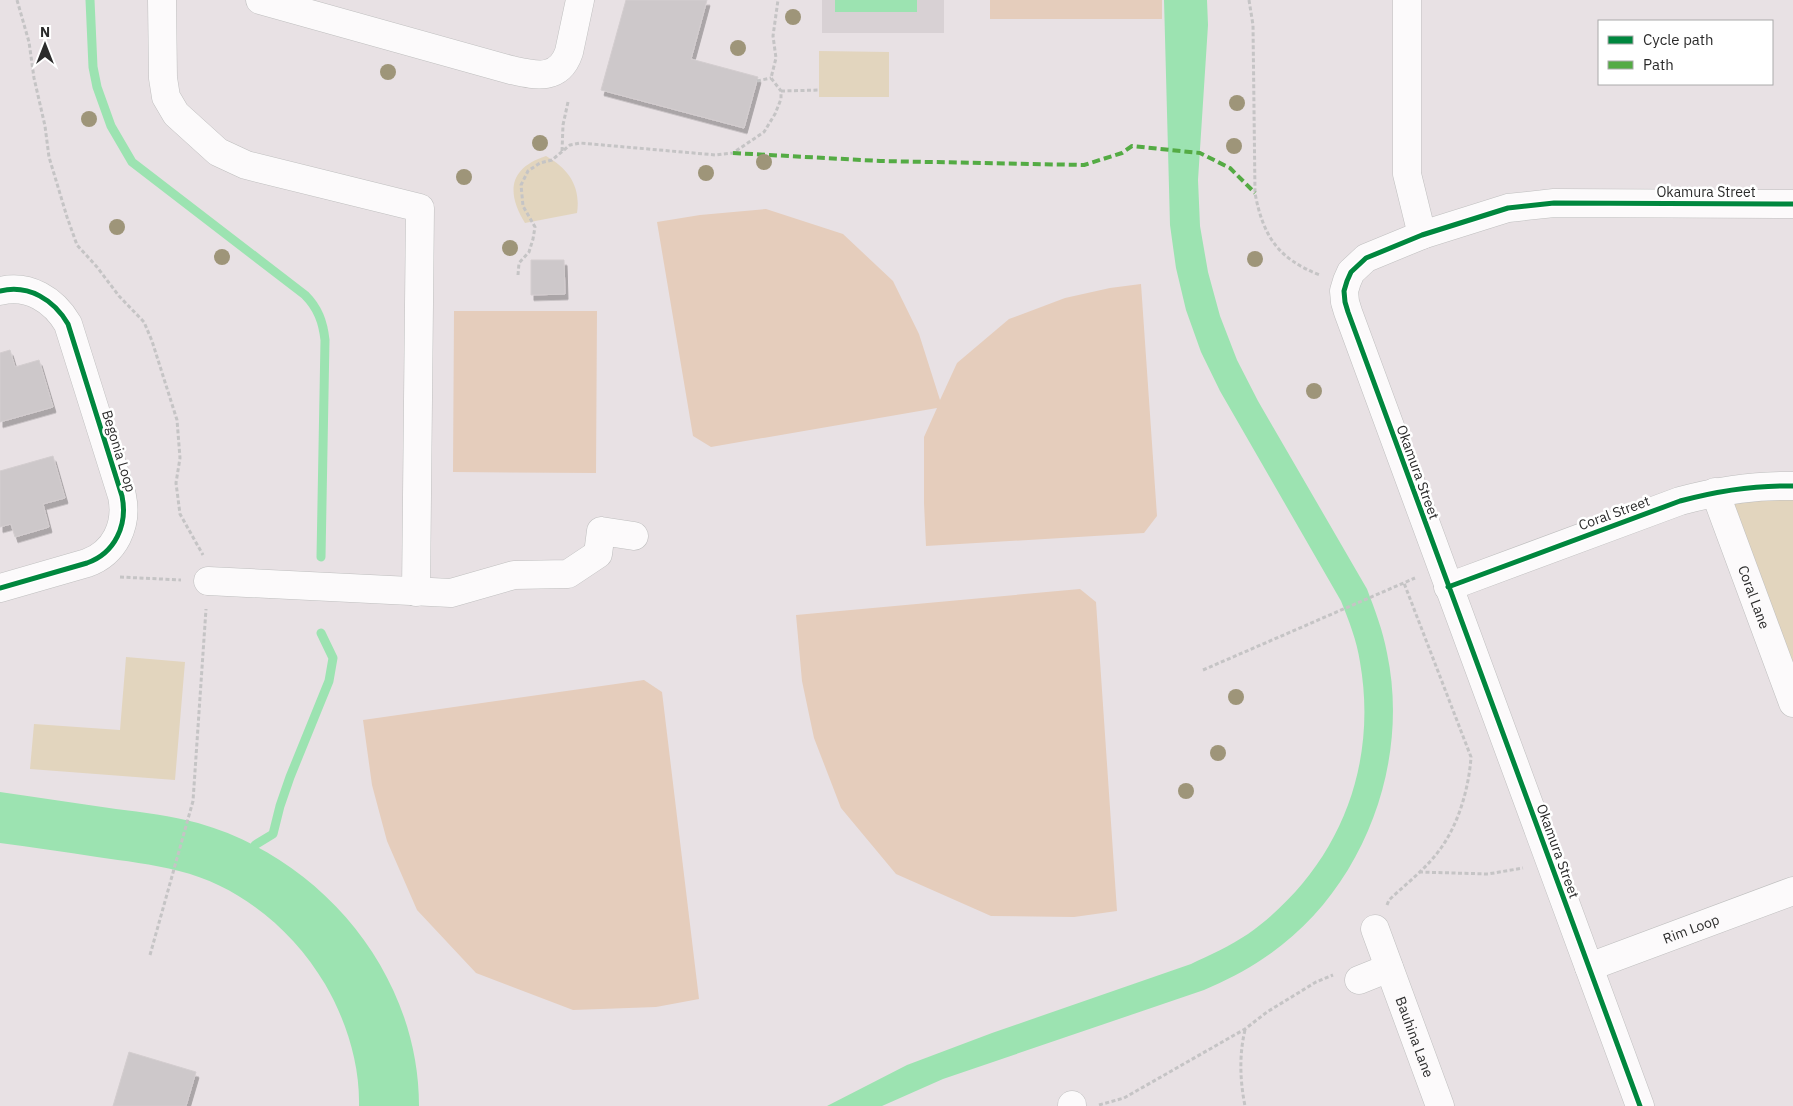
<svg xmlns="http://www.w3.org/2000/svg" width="1793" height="1106" font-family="'IBM Plex Sans',sans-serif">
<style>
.green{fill:#e2d5be}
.pitch{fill:#e5cdbc}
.plaza{fill:#d8d1d4}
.water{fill:#9ce3b1}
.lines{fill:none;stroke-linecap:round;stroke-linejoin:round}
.stream{stroke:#9ce3b1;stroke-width:9}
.building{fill:#cdc8ca;stroke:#d3cdcf;filter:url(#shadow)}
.minor-casing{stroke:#bfbfbf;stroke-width:29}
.path{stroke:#c5c4c5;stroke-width:3;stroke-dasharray:4 2.5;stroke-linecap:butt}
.minor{stroke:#fcfafb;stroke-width:28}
.quiet{stroke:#54ab44;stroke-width:4;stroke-dasharray:8 4;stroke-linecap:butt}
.cycleway-casing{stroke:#fff;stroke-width:8}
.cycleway{stroke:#00873e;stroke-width:5}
.tree{fill:#9e9579}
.labels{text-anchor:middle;stroke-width:5;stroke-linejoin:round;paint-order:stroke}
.street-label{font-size:14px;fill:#2b2b2b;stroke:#fff}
</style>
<defs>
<filter id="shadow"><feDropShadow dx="3" dy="5.5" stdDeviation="0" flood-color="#0004"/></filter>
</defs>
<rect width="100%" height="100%" fill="#e8e1e4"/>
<path class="green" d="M819 51 889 52V97H819Z
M546 156C569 169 581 187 577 213L525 223C506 192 509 168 546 156Z
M1793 486V703L1722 511 1742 488Z
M126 657 185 662 175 780 30 769 34 724 120 730Z"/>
<path class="pitch" d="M990 0H1162V19H990Z
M766 209 843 234 893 281 919 334 940 400 957 363 1009 319 1065 298 1110 288 1141 284 1157 516 1144 533 926 546 924 503V437L937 408 711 447 693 436 657 222 700 215Z
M454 311H597L596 473 453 472Z
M1080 589 1096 602 1117 911 1074 917 991 916 896 874 841 808 814 738 802 681 796 615Z
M644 680 662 692 699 999 656 1007 573 1010 476 973 417 910 387 841 372 785 363 720Z"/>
<path class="plaza" d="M822 0H835V12H917V0H944V33H822Z"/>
<path class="water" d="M835 0H917V12H835Z
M1164 0H1207L1208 25 1198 180 1200 226 1208 272 1220 316 1237 360 1258 401 1367 589C1375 610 1383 631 1387 653 1411 766 1361 894 1264 958 1245 971 1225 981 1204 990L943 1079 882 1106H827L907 1065 992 1033 1191 964C1210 955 1230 946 1248 934 1336 871 1379 770 1360 662 1357 641 1349 621 1341 601L1220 391 1201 352 1186 310 1176 268 1170 225Z
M0 792C39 798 77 803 116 809 143 812 171 816 198 823 322 858 419 974 419 1106H359C360 1064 346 1020 325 984 293 930 240 886 179 871 152 864 125 861 97 857 65 852 32 847 0 843Z"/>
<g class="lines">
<path class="stream" d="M90 0 93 67 97 87 111 126 132 162 305 295C318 308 323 322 325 340L321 557
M255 845 273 834 280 806 290 777 329 681 333 658 321 633"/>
</g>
<path class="building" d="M626 0H707L691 59 758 77 744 128 601 90Z
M531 260H564L565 294 531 295Z
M10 350 15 367 39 360 53 407 0 422V353Z
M53 456 65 498 43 504 49 527 15 537 11 524 0 527V471Z
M129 1052 196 1072 186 1106H113Z"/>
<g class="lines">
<defs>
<g id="minor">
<path d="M162 0 163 78 166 97 176 114 218 152 246 165 420 208 416 592"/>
<path d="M260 0 511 70C534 75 559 82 569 52L580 0"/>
<path d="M1407 0V174L1422 235"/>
<path d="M0 291C29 284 54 300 68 324L122 496C128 525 115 553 87 563L0 588"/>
<path id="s1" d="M1715 492 1793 703"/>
<path d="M208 581 451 593 514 575 568 574 598 554 601 531 634 536"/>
<path d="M1448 587 1680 501C1717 491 1754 485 1793 486"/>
<path id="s2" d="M1375 929 1440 1106"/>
<path id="s3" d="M1589 967 1793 891"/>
<path d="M1359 980 1389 968"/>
<path d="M1072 1106V1105"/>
<path d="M1640 1106 1348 312 1345 302 1344 291 1347 281 1351 272 1366 258 1422 235 1508 208 1554 203 1793 204"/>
</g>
</defs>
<use href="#minor" class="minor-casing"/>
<path class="path" d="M17 0 29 42 34 78 45 126 49 157 67 217 77 245 97 267 119 296 144 322 152 341 177 420 180 458 176 483 180 514 203 555
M1249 0 1253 25 1255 193C1263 236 1278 259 1320 275
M757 81 771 78
M781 91 819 90
M562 151 563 125 568 102
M518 275 519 263 529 252 533 239 535 227 523 206 521 185 528 171 540 163 552 160 570 145 580 143 716 155 733 153 764 132 775 114 781 99V91L771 78 776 58 773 36 778 0
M120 577 181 580
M1203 670 1415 578
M1419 872 1488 874 1523 868
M1387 905 1389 900C1407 883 1427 868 1441 848 1459 823 1469 787 1471 757L1404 583
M150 955 193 801 206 609
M1245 1030C1239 1055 1240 1081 1245 1106
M1099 1105 1124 1098 1245 1029 1267 1012 1316 982 1333 975"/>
<use href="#minor" class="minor"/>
<path class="quiet" d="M733 153 880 161 1084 165 1122 153 1132 146 1200 153 1230 168 1255 193"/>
<defs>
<path id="cycleway" d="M0 291C29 284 54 300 68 324L122 496C128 525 115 553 87 563L0 588
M1448 587 1680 501C1717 491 1754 485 1793 486
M1640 1106 1348 312 1345 302 1344 291 1347 281 1351 272 1366 258 1422 235 1508 208 1554 203 1793 204"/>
</defs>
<use href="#cycleway" class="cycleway-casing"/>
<use href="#cycleway" class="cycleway"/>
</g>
<g class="tree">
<circle cx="793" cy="17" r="8"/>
<circle cx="738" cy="48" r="8"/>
<circle cx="388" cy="72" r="8"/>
<circle cx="1237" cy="103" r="8"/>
<circle cx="89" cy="119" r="8"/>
<circle cx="540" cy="143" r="8"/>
<circle cx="1234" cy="146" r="8"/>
<circle cx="764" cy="162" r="8"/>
<circle cx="706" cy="173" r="8"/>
<circle cx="464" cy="177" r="8"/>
<circle cx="117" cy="227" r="8"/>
<circle cx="510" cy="248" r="8"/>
<circle cx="222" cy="257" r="8"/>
<circle cx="1255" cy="259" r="8"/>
<circle cx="1314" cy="391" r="8"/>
<circle cx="1236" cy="697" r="8"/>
<circle cx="1218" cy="753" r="8"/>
<circle cx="1186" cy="791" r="8"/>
</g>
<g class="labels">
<g class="street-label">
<text x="1706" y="197">Okamura Street</text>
<text transform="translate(119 451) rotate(73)" y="5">Begonia Loop</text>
<text transform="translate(1418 472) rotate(70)" y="5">Okamura Street</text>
<text transform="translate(1614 513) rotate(-20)" y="5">Coral Street</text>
<text dy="5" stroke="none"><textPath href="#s1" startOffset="112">Coral Lane</textPath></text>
<text transform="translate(1558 851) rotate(70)" y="5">Okamura Street</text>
<text dy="5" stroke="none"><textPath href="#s3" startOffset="109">Rim Loop</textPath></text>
<text dy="5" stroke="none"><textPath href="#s2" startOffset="115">Bauhina Lane</textPath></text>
</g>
</g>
<rect x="1598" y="20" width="175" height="65" fill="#ffffff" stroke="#aaaaaa"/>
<rect x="1608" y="36" width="25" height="8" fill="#00873e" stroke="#aaaaaa"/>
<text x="1643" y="45" font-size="15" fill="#2b2b2b">Cycle path</text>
<rect x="1608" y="61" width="25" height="8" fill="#54ab44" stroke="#aaaaaa"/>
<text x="1643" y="70" font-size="15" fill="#2b2b2b">Path</text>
<g transform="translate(45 45)" stroke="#ffffff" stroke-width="4" paint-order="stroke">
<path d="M0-4L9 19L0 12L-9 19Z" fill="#2b2b2b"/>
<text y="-8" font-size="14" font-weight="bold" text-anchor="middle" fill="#2b2b2b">N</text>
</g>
</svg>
